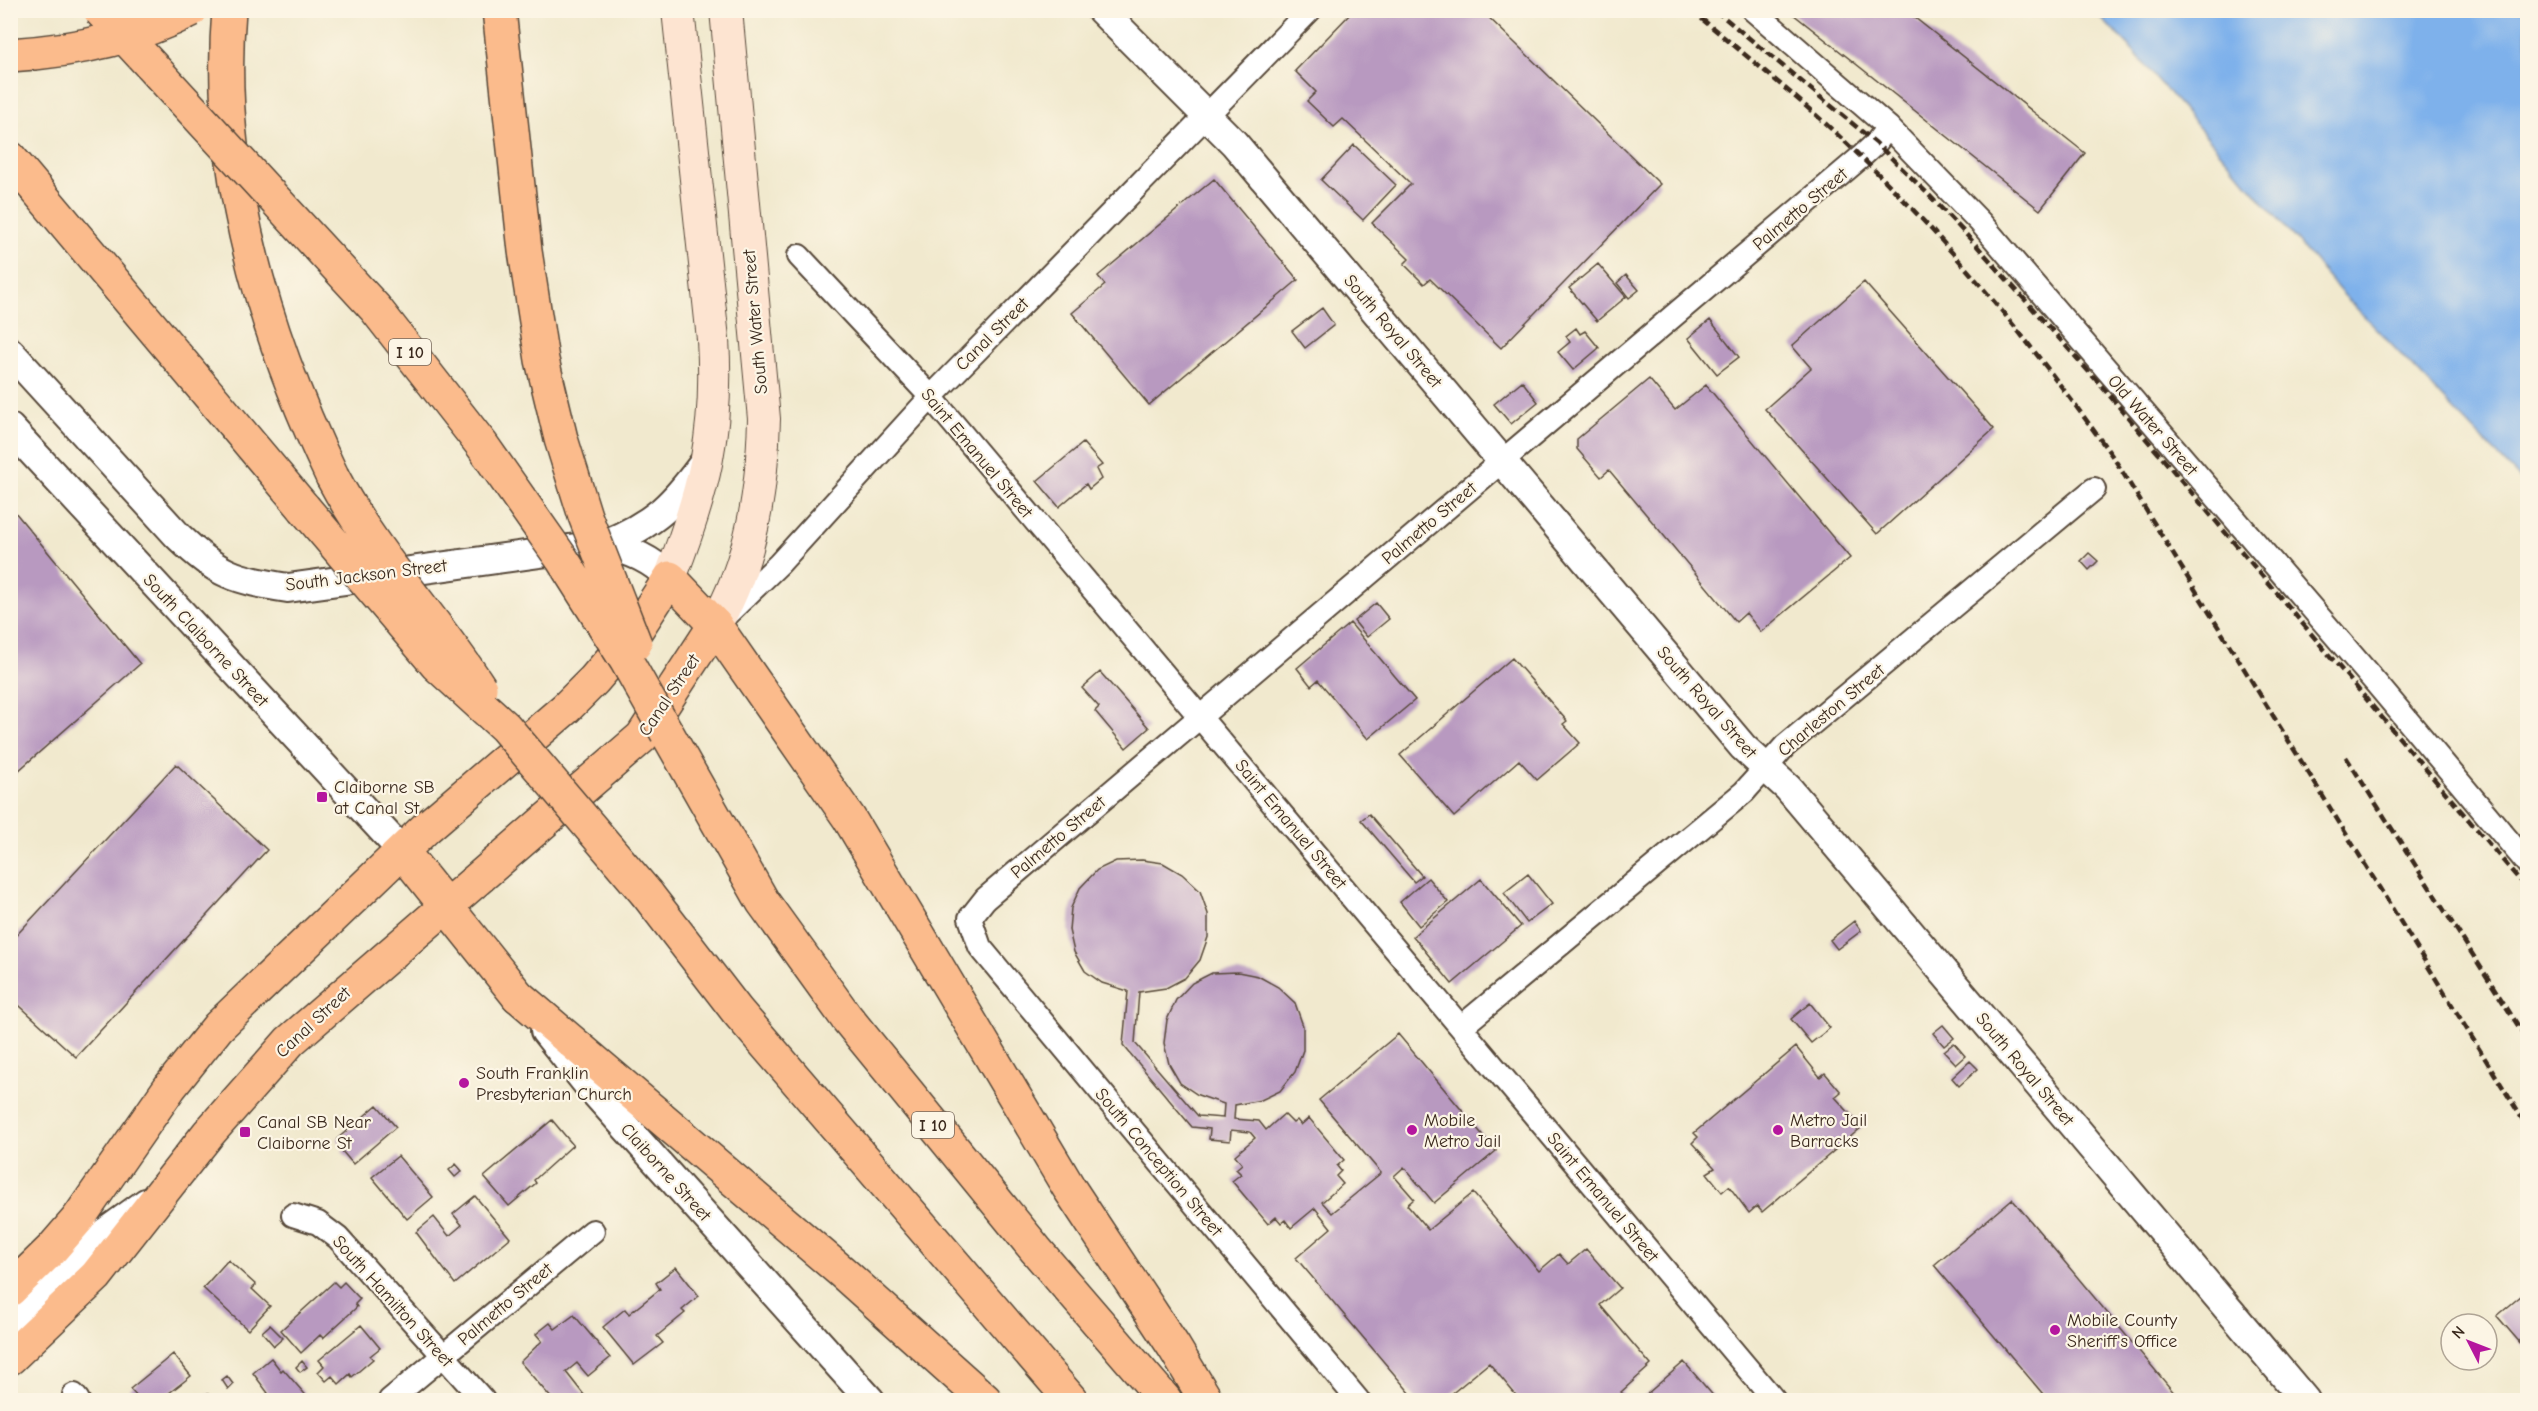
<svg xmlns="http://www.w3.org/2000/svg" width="2538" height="1411" font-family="'Comic Neue',sans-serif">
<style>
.water{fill:#7eb1eb;stroke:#5c6e84;stroke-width:1.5}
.building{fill:#b899c0}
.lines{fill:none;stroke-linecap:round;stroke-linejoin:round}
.minor-casing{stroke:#564738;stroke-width:26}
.tertiary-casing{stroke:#564738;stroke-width:32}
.secondary-casing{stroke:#564738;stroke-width:34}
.primary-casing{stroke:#564738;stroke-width:36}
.motorway-casing{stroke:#564738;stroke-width:36}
.minor{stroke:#fff;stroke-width:22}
.tertiary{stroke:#fff;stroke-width:28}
.secondary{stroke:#fde4d1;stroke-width:32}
.primary{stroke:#fbbb8c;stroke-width:33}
.motorway{stroke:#fbbb8c;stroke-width:33}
.rail{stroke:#3b2a1e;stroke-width:4.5;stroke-dasharray:9 4.5;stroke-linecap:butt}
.motorway-bridge-casing{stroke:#564738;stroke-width:36;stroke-linecap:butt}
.motorway-bridge{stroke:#fbbb8c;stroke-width:33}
.poi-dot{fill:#b5179e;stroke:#fcf5e5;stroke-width:2}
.labels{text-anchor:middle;stroke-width:4.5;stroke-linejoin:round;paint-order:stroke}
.shield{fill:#fcf5e5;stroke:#75675a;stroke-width:1.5}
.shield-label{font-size:16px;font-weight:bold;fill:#3b2a1e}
.street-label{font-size:18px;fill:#3b2a1e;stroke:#fcf5e5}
.poi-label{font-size:18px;fill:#3b2a1e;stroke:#fcf5e5;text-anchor:start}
</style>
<rect width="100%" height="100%" fill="#fcf5e5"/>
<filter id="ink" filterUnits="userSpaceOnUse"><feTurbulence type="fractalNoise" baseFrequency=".0167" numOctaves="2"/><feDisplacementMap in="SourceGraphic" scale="12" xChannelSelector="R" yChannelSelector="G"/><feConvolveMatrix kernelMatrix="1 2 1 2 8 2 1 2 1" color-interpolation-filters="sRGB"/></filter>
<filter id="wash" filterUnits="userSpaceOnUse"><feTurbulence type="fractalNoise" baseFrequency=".008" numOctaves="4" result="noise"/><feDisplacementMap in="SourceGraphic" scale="24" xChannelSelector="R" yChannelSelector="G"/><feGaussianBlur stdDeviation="1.35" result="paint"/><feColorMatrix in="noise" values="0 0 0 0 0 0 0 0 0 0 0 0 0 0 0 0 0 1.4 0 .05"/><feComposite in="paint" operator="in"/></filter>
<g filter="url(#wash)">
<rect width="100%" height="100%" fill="#f1e9ce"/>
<path class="water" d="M2094 11H2527V486L2341 292 2126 43Z"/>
<g id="blocks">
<path class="building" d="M1354 10H1481L1660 184 1501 348 1430 279 1424 284 1404 264 1409 259 1372 223 1411 184 1343 119 1334 127 1307 101 1316 92 1295 71Z
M1788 10H1905L2085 153 2040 210Z
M1354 145 1396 185 1363 220 1321 180Z
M1214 179 1298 280 1149 405 1072 313 1105 285 1098 276Z
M1598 264 1626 297 1597 321 1569 288Z
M1626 275 1639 290 1629 298 1617 283Z
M1864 282 1994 429 1877 534 1765 409 1811 368 1792 346Z
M1322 308 1334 325 1305 348 1292 331Z
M1710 320 1739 357 1717 374 1688 338Z
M1576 328 1580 334 1585 331 1599 348 1573 370 1558 352 1570 342 1566 336Z
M1649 379 1675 410 1706 385 1850 558 1761 632 1746 613 1736 622 1609 470 1601 477 1577 449V439Z
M1522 381 1538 402 1511 424 1494 404Z
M1083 443 1102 465 1096 469 1101 479 1089 489 1086 484 1059 507 1037 481Z
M10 506 140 664 10 778Z
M2089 553 2098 561 2089 570 2081 561Z
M1376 603 1389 619 1367 637 1354 621Z
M1350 623 1415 700 1368 739 1318 680 1311 686 1297 668Z
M1512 658 1567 721 1563 724 1580 743 1537 780 1519 760 1454 817 1400 755Z
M1100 672 1149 728 1126 748 1095 711 1099 707 1082 688Z
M176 764 267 850 76 1057 10 997V942Z
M1369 814 1422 876 1414 882 1361 820Z
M1142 860 1163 863 1182 874 1200 891 1208 914V937L1200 960 1185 978 1166 988 1139 992 1135 1043 1198 1116 1223 1118 1224 1104 1198 1095 1180 1083 1169 1064 1164 1043 1167 1020 1176 1000 1192 983 1212 973 1238 972 1258 976 1278 987 1295 1003 1303 1026V1050L1295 1072 1280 1091 1261 1100 1235 1105 1234 1119 1259 1121 1266 1130 1284 1114 1293 1123 1297 1120 1301 1125 1309 1118 1344 1160 1337 1166 1341 1171 1336 1176 1343 1184 1322 1202 1332 1213 1381 1173 1319 1100 1398 1034 1496 1151 1434 1203 1404 1167 1394 1176 1414 1199 1407 1205 1428 1230 1473 1193 1539 1271 1559 1254 1568 1264 1586 1249 1620 1288 1600 1305 1651 1365 1621 1392 1629 1400H1520L1489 1363 1444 1400H1416L1296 1258 1331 1228 1315 1208 1291 1228 1285 1220 1281 1223 1276 1217 1268 1224 1232 1181 1241 1174 1236 1169 1242 1164 1235 1155 1255 1138 1250 1132 1231 1130 1230 1141 1209 1139 1210 1129 1192 1127 1123 1045 1128 991 1102 983 1085 971 1074 952 1069 930 1071 908 1080 888 1097 870 1116 861Z
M1528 874 1552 904 1527 923 1504 893Z
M1428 878 1448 902 1419 926 1400 902Z
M1481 879 1521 926 1452 984 1413 936Z
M1854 921 1861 931 1837 949 1830 940Z
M1810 1003 1830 1028 1811 1043 1791 1019Z
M1943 1025 1954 1038 1944 1046 1933 1033Z
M1954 1043 1965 1056 1956 1064 1944 1051Z
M1796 1047 1820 1077 1825 1073 1841 1092 1835 1097 1862 1127 1762 1212 1757 1206 1749 1213 1729 1186 1722 1192 1707 1173 1715 1168 1692 1143 1698 1137 1694 1133Z
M1970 1061 1978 1069 1959 1086 1952 1078Z
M377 1105 396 1127 353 1164 342 1151 345 1148 337 1139Z
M552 1120 573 1145 534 1180 536 1183 509 1206 484 1177Z
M398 1156 433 1197 407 1219 372 1177Z
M456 1164 462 1171 455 1177 449 1170Z
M475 1196 510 1238 455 1284 416 1232 434 1217 449 1236 462 1225 453 1214Z
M2012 1199 2176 1395 2169 1400H2048L1934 1265Z
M228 1260 256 1285 252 1289 270 1306 248 1330 203 1288Z
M676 1267 699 1296 682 1310 685 1313 657 1336 663 1343 634 1365 603 1327 625 1309 629 1314 660 1289 656 1283Z
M334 1282 339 1287 344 1282 360 1299 355 1304 357 1307 323 1338 320 1335 301 1353 281 1330Z
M2528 1290V1352L2497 1316Z
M574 1315 610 1358 588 1376 577 1363 566 1372 584 1395 578 1400H553L520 1362 542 1341 536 1334 550 1323 555 1329Z
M270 1325 283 1338 274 1346 262 1332Z
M361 1325 380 1348 370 1356 373 1359 352 1377 350 1374 339 1384 332 1376 326 1381 318 1372 324 1366 319 1360Z
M173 1354 191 1376 160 1400H140L130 1389Z
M271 1358 281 1371 283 1369 310 1400H259L268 1393 253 1373Z
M302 1361 307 1367 300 1372 296 1367Z
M1684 1362 1717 1400H1640Z
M227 1376 233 1384 228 1389 222 1380Z
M208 1394 214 1400H200Z"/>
</g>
</g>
<g filter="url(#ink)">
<use href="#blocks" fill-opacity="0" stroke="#564738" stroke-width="1.5"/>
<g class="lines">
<defs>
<path id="minor" d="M1753 10 1888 127 1980 222 2376 683 2528 864
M799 256 931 397 1774 1400
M725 616 779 564 931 397 1310 10
M1461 1027 1744 792 1785 746 2094 489
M293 1215 318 1223 338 1238 483 1400
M10 1325 46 1292 102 1231 145 1200
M74 1395 78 1400
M390 1400 593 1231
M1358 1400 980 947 970 918 985 899 1861 157 1876 143 1888 127"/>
<path id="tertiary" d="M1101 10 1234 143 1743 747 1788 788 2305 1400
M10 352 178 536C218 575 234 579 288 588L605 544C631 551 651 559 670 578
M10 428 402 851
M605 544C656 523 674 504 706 460
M545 1031 588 1085 870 1400"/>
<path id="secondary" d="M670 578C704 491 719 433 713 339L678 10
M715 625C752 561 762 492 764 419L726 10"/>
<path id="primary" d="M402 851 518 996
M10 1290 52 1249 78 1219 170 1087 218 1027 426 828 566 708 594 680 635 632 670 578 715 625 642 737 290 1041 208 1134 96 1276 10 1358"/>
<path id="motorway" d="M229 10C215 173 263 332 332 476
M10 158 304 508
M715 625 849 818 1069 1188 1174 1347 1206 1400
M667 733 763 902 846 1017 1036 1250 1165 1400
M647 894 737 1011 1071 1400
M518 996 842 1272 985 1400"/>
</defs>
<use href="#minor" class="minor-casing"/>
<use href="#tertiary" class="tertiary-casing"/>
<use href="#secondary" class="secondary-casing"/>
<use href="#primary" class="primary-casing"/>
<use href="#motorway" class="motorway-casing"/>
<use href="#minor" class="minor"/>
<use href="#tertiary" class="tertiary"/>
<use href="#secondary" class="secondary"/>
<use href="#primary" class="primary"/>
<use href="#motorway" class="motorway"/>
<path class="rail" d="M1691 10C1749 58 1809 106 1862 158 1957 250 2039 353 2115 460L2528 1128
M1715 10 1876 143 1927 193 1977 246 2098 382 2528 890
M2346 757 2528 1041"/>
<defs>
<path id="motorway-bridge" d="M100 10 375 308 482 445 562 559 626 660 667 733
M499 10 525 251 542 360 561 439 585 516 635 644
M10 55C73 51 135 39 191 10
M332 476C373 554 433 616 480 688
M304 508 437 665 505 727 647 894"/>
</defs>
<use href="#motorway-bridge" class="motorway-bridge-casing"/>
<use href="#motorway-bridge" class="motorway-bridge"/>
</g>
</g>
<g class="poi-dot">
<rect x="316" y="791" width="12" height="12" rx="3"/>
<circle cx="464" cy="1083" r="6"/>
<circle cx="1412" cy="1130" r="6"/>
<circle cx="1778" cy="1130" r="6"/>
<rect x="239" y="1126" width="12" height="12" rx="3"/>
<circle cx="2055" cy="1330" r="6"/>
</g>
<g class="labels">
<g class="shield">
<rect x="389" y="339" width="42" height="26" rx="4.5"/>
<rect x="912" y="1112" width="42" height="26" rx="4.5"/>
</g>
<g class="shield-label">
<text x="410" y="358">I 10</text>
<text x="933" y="1131">I 10</text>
</g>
<g class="street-label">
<text transform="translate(1800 209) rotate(-40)" y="6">Palmetto Street</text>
<text transform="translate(755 322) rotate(-95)" y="6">South Water Street</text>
<text transform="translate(1393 331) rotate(50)" y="6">South Royal Street</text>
<text transform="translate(992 334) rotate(-45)" y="6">Canal Street</text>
<text transform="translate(2153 425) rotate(49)" y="6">Old Water Street</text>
<text transform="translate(977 453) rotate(50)" y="6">Saint Emanuel Street</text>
<text transform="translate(1429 523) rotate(-40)" y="6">Palmetto Street</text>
<text transform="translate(366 575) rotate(-7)" y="6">South Jackson Street</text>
<text transform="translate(206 640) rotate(47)" y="6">South Claiborne Street</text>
<text transform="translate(669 695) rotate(-56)" y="6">Canal Street</text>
<text transform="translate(1707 702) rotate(49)" y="6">South Royal Street</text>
<text transform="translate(1831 710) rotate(-40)" y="6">Charleston Street</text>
<text transform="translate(1291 824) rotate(50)" y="6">Saint Emanuel Street</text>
<text transform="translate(1058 837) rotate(-40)" y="6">Palmetto Street</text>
<text transform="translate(313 1022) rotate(-43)" y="6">Canal Street</text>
<text transform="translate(2025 1069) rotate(50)" y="6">South Royal Street</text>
<text transform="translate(1159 1162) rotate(50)" y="6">South Conception Street</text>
<text transform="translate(666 1172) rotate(48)" y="6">Claiborne Street</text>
<text transform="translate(1603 1197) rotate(50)" y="6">Saint Emanuel Street</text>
<text transform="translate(393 1301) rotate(48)" y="6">South Hamilton Street</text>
<text transform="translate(505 1304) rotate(-40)" y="6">Palmetto Street</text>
</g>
<g class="poi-label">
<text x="334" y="793">Claiborne SB<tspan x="334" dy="21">at Canal St</tspan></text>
<text x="476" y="1079">South Franklin<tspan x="476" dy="21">Presbyterian Church</tspan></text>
<text x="1424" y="1126">Mobile<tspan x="1424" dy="21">Metro Jail</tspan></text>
<text x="1790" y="1126">Metro Jail<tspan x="1790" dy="21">Barracks</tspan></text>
<text x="257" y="1128">Canal SB Near<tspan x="257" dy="21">Claiborne St</tspan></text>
<text x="2067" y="1326">Mobile County<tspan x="2067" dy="21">Sheriff's Office</tspan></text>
</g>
</g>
<rect width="2538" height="1411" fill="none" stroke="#fcf5e5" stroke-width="36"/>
<g transform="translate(2469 1342) rotate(312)"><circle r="28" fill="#fcf5e5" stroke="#afa495" stroke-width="1.5"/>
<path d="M0-4.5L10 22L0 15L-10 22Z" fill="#b5179e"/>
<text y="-9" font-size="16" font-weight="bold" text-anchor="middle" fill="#3b2a1e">N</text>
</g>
</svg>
